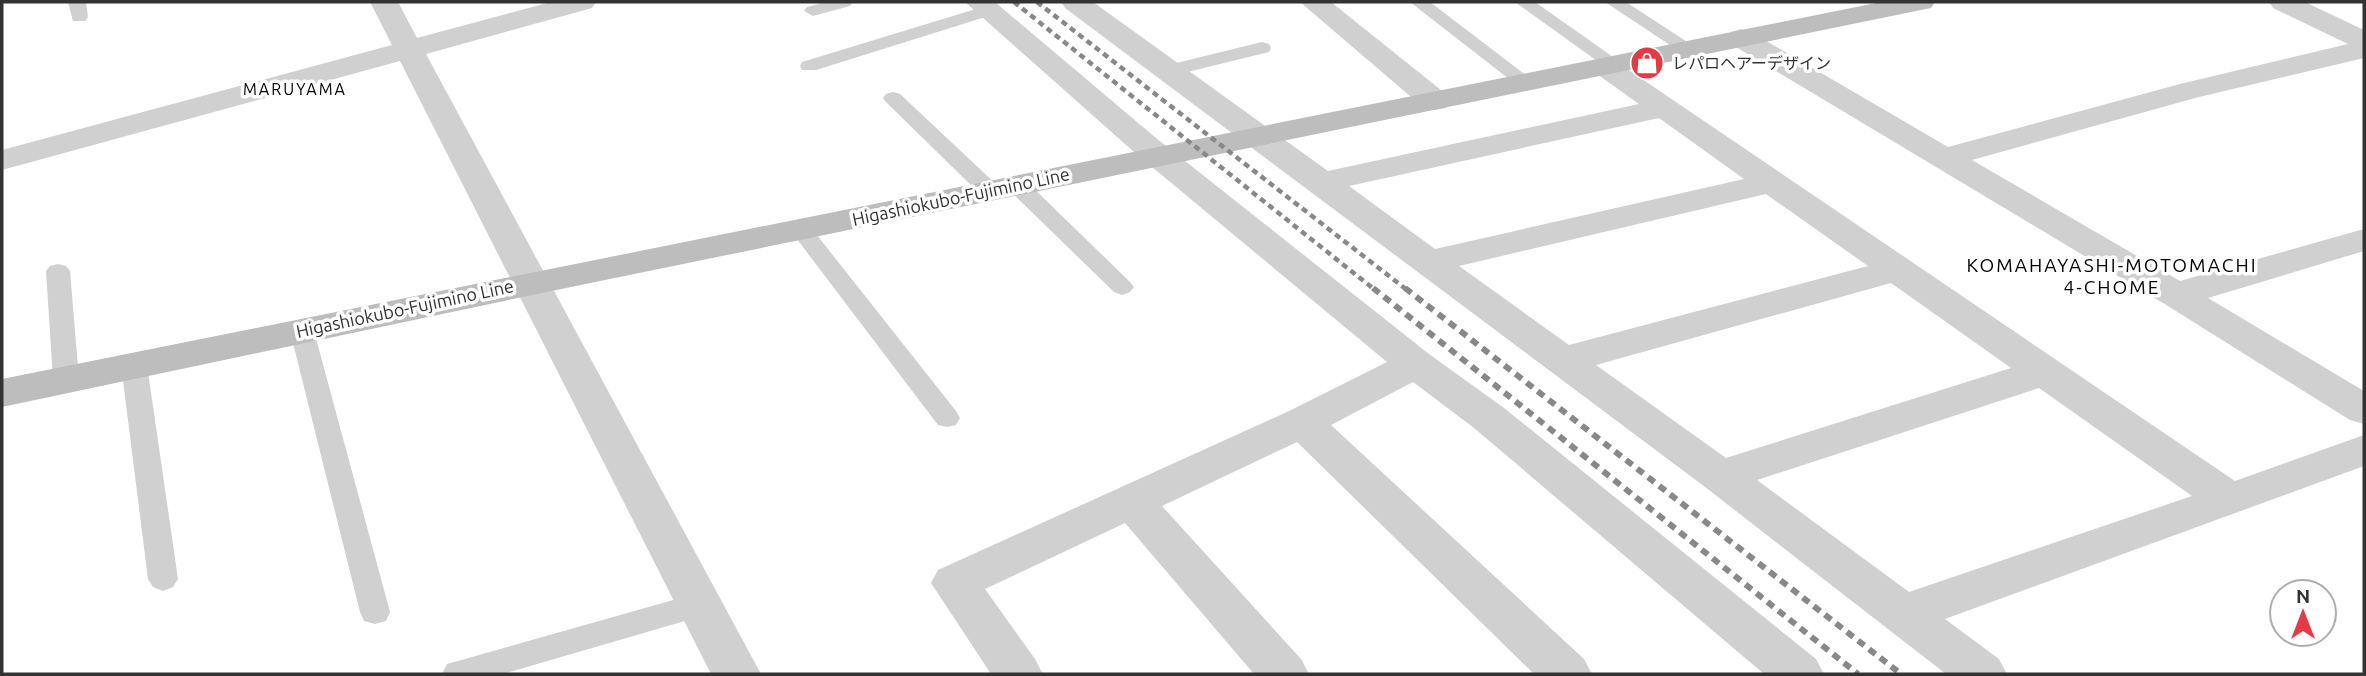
<svg xmlns="http://www.w3.org/2000/svg" width="2366" height="676" font-family="Ubuntu,'Noto Sans JP',sans-serif">
<style>
.lines{fill:none;stroke-linecap:round;stroke-linejoin:round}
.lane{fill:#d0d0d0;fill-rule:evenodd}
.street{fill:#d0d0d0;fill-rule:evenodd}
.secondary{fill:#bdbdbd;fill-rule:evenodd}
.rail-far1{stroke:#888;stroke-width:4.5;stroke-dasharray:6 4.5;stroke-linecap:butt}
.rail{stroke:#888;stroke-width:6;stroke-dasharray:8 6;stroke-linecap:butt}
.labels{text-anchor:middle;stroke-width:7;stroke-linejoin:round;paint-order:stroke}
.far-poi-label{font-size:16px;fill:#333;stroke:#fff;text-anchor:start}
.far-neighbourhood-label{font-size:16px;letter-spacing:2px;fill:#000;stroke:#fff}
.street-label{font-size:18px;fill:#333;stroke:#fff}
.neighbourhood-label{font-size:19px;letter-spacing:2px;fill:#000;stroke:#fff}
</style>
<rect width="100%" height="100%" fill="#fff"/>
<g class="lines">
<path class="lane" d="M68 2H86L88 17 85 21H73Z
M826 2H853L850 6 813 16 804 11 807 7Z
M1410 2H1430L1535 82 1532 86H1518Z
M1515 2H1535L1623 64 1614 70 1607 68Z
M1605 2H1626L1698 49 1689 55 1682 53Z
M989 5 998 10 995 14 816 70H802L800 66 802 62Z
M1262 42 1269 44 1271 48 1269 52 1167 77 1158 71 1160 67Z
M893 92 900 94 998 186 1001 191 998 196H982L886 102 883 98 886 94Z
M1018 180 1026 181 1130 282 1134 287 1130 292 1122 295 1114 292 1010 191 1007 186 1010 181Z
M801 223 809 225 956 411 960 418 956 425 947 427 938 425 790 230 793 225Z
M58 264 66 266 70 271 79 379 75 385 66 388 57 385 53 379 46 271 50 266Z
M302 323 311 325 314 331 390 612 386 621 375 624 364 621 360 612 290 331 293 325Z
M134 356 143 359 147 365 178 579 173 587 163 591 153 587 148 579 121 365 125 359Z
M698 593 709 596 713 605 709 614 503 674H442L447 664 458 661Z"/>
<path class="street" d="M370 2H398L417 38 551 2H596L592 8 426 54 761 674H711L400 61 2 170V150L392 45Z
M965 2H995L1156 138 1429 354 1504 408 1816 659 1824 674H1764L1474 428 1413 382 1331 425 1584 659 1592 674H1534L1297 442 1162 506 1301 659 1309 674H1254L1125 523 985 589 1035 659 1043 674H991L931 583 938 570 1287 412 1387 362 1134 152Z
M1061 2H1093L1328 171 1639 104 1594 72 1589 66 1594 60 1604 57 1614 60 2235 481 2364 435V466L1945 619 1999 659 2007 674H1946L1705 487 1065 8ZM1659 118 1744 179 1435 249 1349 186ZM1766 194 1868 266 1569 345 1459 266ZM1891 283 2011 368 1726 458 1596 365ZM2039 388 2192 496 1909 592 1757 480Z
M1300 2H1331L1446 94 1450 101 1446 108 1435 110 1424 108Z
M2269 2H2305L2364 30V58L2199 97 1972 160 2180 281 2364 229V251L2208 298 2364 391V424L2350 420 2163 303 1731 44 1727 38 1731 32 1741 29 1751 32 1948 147 2180 84 2348 44 2273 8Z"/>
<path class="secondary" d="M1881 2H1935L1931 8 1921 10 532 295 2 407V379Z"/>
<path class="rail-far1" d="M1014 2 1375 290
M1037 2 1407 290"/>
<path class="rail" d="M1373 288 1858 674
M1405 288 1901 674"/>
</g>
<defs>
<symbol id="shop-disc" viewBox="-11 -11 22 22"><circle r="9.5" fill="#e63946" stroke="#fff"/><path d="M-5-2.5h2.3a2.7 3.5 0 0 1 5.4 0H5L5.5 6h-11ZM-1.5-2.5h3a1.5 2.3 0 0 0-3 0Z" fill="#fff"/></symbol>
</defs>
<g fill-rule="evenodd">
<use href="#shop-disc" x="1628" y="44" width="38" height="38"/>
</g>
<g class="labels">
<g class="far-poi-label">
<text x="1672" y="69">レパロヘアーデザイン</text>
</g>
<g class="far-neighbourhood-label">
<text x="295" y="95">MARUYAMA</text>
</g>
<g class="street-label">
<text transform="translate(961 197) rotate(-12)" y="6">Higashiokubo-Fujimino Line</text>
<text transform="translate(405 309) rotate(-12)" y="6">Higashiokubo-Fujimino Line</text>
</g>
<g class="neighbourhood-label">
<text x="2112" y="272">KOMAHAYASHI-MOTOMACHI<tspan x="2112" dy="22">4-CHOME</tspan></text>
</g>
</g>
<rect width="2366" height="676" fill="none" stroke="#333333" stroke-width="7"/>
<g transform="translate(2303 613)"><circle r="33" fill="#ffffff" stroke="#adadad" stroke-width="2"/>
<path d="M0-5L12 26L0 18L-12 26Z" fill="#e63946"/>
<text y="-10" font-size="19" font-weight="bold" text-anchor="middle" fill="#333333">N</text>
</g>
</svg>
